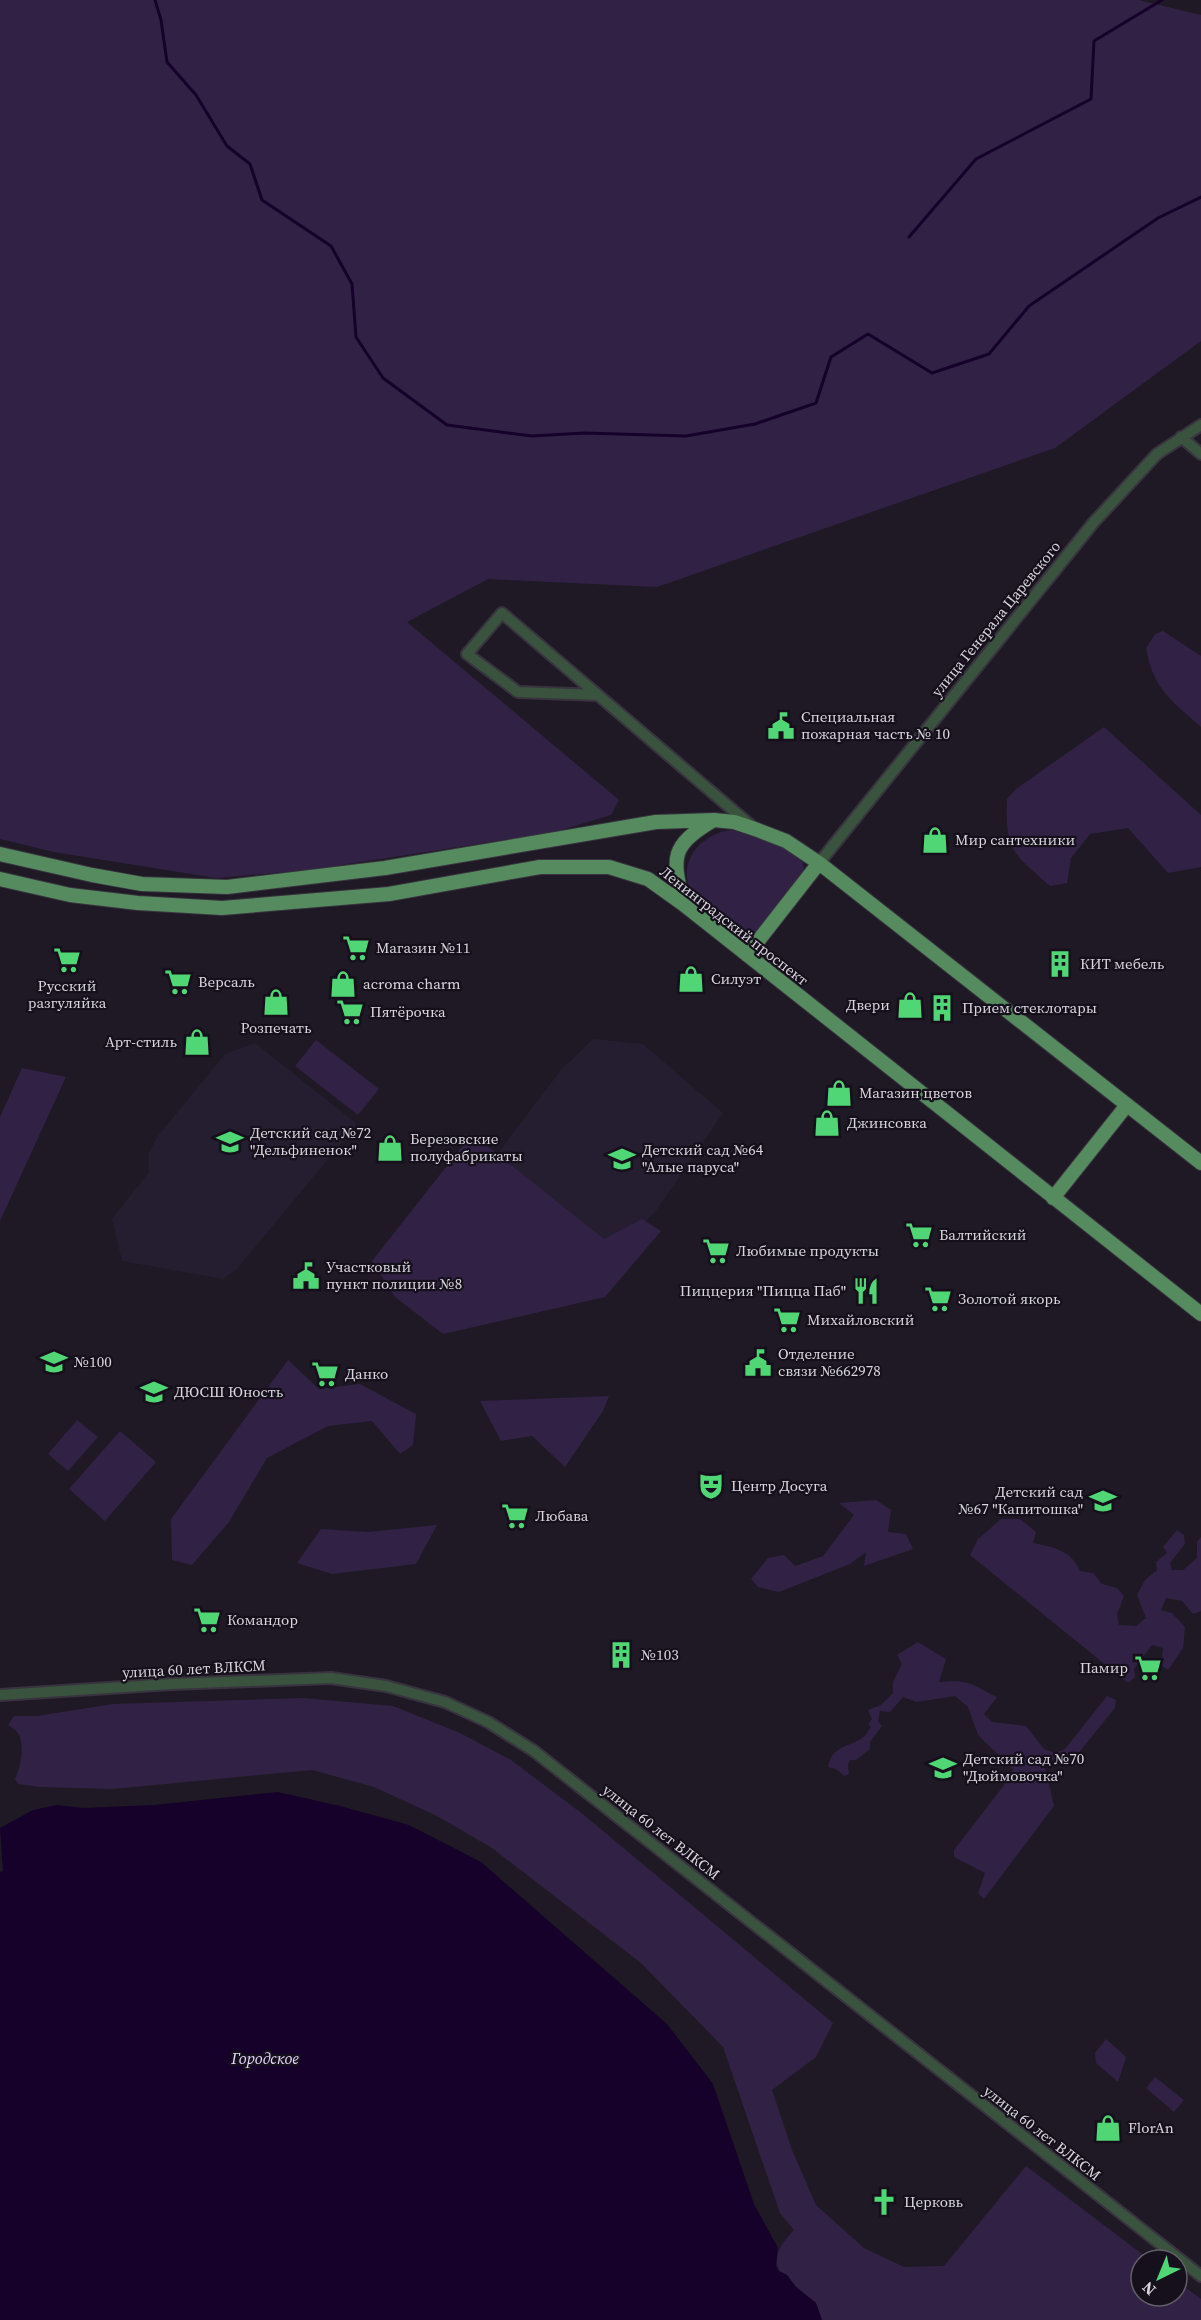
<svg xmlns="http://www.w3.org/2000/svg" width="1201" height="2320" font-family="'Source Serif 4',serif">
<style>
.built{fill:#251e30}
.green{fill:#312245}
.water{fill:#16012b}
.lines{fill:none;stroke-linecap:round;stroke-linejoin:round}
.stream{stroke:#16012b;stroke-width:3}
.minor-casing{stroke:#38333f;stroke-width:14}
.major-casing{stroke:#38333f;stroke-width:16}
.minor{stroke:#3a533e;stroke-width:10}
.major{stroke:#558b5f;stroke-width:14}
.labels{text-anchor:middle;stroke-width:4.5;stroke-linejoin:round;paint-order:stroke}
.street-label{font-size:15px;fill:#d8d5dd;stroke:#15101c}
.poi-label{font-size:15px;fill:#d8d5dd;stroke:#15101c;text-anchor:start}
.water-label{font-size:16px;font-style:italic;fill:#e5d7fd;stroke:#15101c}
</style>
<rect width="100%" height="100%" fill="#1e1925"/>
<path class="built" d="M593 1039 643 1044 723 1113 656 1211 577 1286 488 1166 561 1070Z
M255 1043 357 1124 237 1269 223 1279 122 1261 112 1219 149 1172V1153L157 1137 225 1054Z"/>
<path class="green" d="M0 0H1139L1201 15V341L1055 448 657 587 488 579 407 622 619 800 611 815 555 832 309 870 216 878 54 852 0 839Z
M1163 631 1201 656V727C1172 701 1153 689 1146 648L1155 634Z
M1104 727 1201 815V867L1168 873 1128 828 1090 834 1071 858 1067 883 1050 886C1013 853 1005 851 1007 799L1016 789Z
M731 830C747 833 791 847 801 860 804 864 804 868 804 873L762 928C757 931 752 934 745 933 732 932 695 901 690 890 678 859 702 834 731 830Z
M316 1040 379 1089 358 1115 295 1066Z
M22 1068 66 1077 0 1221V1117Z
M472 1134 604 1239 642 1219 661 1231 605 1297 443 1334 395 1297 372 1261Z
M288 1360 319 1389 360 1384 416 1414 413 1445 400 1454 372 1421 328 1426 267 1458 229 1522 192 1565 172 1560 171 1519Z
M609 1396 603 1411 565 1467 532 1436 501 1441 480 1401Z
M77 1420 98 1437 68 1471 48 1454Z
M120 1431 156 1462 105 1521 69 1489Z
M876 1500 891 1510 888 1532 906 1534 913 1549 864 1566 866 1552 850 1564 779 1592 758 1587 751 1579 768 1558 784 1555 795 1566 823 1556 854 1515 839 1503Z
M1001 1519H1020L1036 1532 1033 1543C1053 1547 1071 1550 1080 1571L1093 1573 1102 1584 1117 1588 1124 1596 1117 1614 1119 1625 1136 1626 1146 1618 1137 1595 1145 1580 1157 1570 1156 1562 1167 1553 1163 1547 1177 1530 1184 1535 1185 1544 1170 1563 1172 1570H1183L1197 1558V1542L1201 1537V1611L1193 1614 1182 1601 1166 1598 1161 1610 1172 1613 1185 1627 1183 1648 1168 1670 1161 1665 1163 1648 1152 1645 1134 1669 1135 1677 1128 1683 970 1555 978 1539Z
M437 1525 416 1564 332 1574 297 1563 321 1529 368 1532Z
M918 1642 946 1659 939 1682C969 1679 971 1684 997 1697L984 1714 992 1722 1026 1726 1044 1749 1055 1753 1065 1749 1107 1696 1116 1700 1115 1708 1068 1766 1058 1758 1044 1763 1054 1806 984 1899 978 1893 985 1873 954 1857V1850L1008 1780 1013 1769 978 1735 968 1707 955 1696 916 1702 903 1697 890 1712 880 1711 878 1722 882 1726 870 1742V1749L856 1760H850L848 1765 849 1774 844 1776 836 1769 828 1767C831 1747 847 1747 861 1739 865 1737 868 1731 871 1727L868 1724 872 1719 868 1710 881 1705 893 1693V1682L902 1664 897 1655Z
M303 1698 393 1706 460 1733 511 1760 584 1815 833 2023 816 2057 772 2090 792 2150 816 2205 864 2248 904 2267 944 2266 1026 2166 1150 2260H1141V2296H1177V2281L1201 2299V2320H822L816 2303 796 2287 787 2275 779 2271C772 2254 783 2242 794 2230L780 2213 723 2047 641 1963 492 1848 437 1816 374 1787 312 1770 113 1789 40 1787 18 1784 15 1779C20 1768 25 1748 19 1735 17 1731 11 1727 8 1725L14 1716H37L113 1704Z
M1106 2039 1126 2057 1118 2082 1096 2063 1095 2053Z
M1155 2077 1184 2100 1174 2112 1146 2088Z"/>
<path class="water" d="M278 1792 340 1806 409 1825 481 1862 667 2024 713 2084 754 2204 778 2248 776 2265 779 2271 787 2275 796 2287 816 2303 822 2320H0V1872L3 1871 0 1828 33 1810 57 1805 83 1808 154 1805Z"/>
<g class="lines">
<path class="stream" d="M155 0 161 20 167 62 196 95 227 146 250 164 262 200 331 246 352 284 356 337 383 378 447 425 532 436 584 433 686 436 755 424 816 403 831 357 868 334 932 373 989 354 1029 306 1158 218 1201 197
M909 237 976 159 1091 99 1094 41 1162 0"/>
<defs>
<path id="minor" d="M1181 437 1201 454
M502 613 598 695 518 692 467 654Z
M598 695 755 829
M819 863 1094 522 1157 454 1201 425
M0 1695 171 1684 331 1678 386 1686 445 1702 488 1722 534 1751 1201 2276"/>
<path id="major" d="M0 854 92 875 142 884 227 887 385 868 656 822 714 820 734 822 755 829 786 841 819 863 1201 1163
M0 879 70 895 138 903 222 908 389 894 540 867H609L648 879 683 904 1201 1314
M683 904C673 858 669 847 712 821
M747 955 819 863
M1053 1198 1127 1105"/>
</defs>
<use href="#minor" class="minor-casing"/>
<use href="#major" class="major-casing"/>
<use href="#minor" class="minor"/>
<use href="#major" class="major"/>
</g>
<defs>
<symbol id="civic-bare" viewBox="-9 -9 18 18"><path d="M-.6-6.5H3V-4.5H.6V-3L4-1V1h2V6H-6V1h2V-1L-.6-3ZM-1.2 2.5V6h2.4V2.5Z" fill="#50d675" stroke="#15101c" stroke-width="2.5" paint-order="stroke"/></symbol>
<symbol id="shop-bare" viewBox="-9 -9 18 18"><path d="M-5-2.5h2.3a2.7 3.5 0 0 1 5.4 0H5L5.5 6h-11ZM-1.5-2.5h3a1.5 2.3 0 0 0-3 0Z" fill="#50d675" stroke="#15101c" stroke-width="2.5" paint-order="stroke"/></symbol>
<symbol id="supermarket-bare" viewBox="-9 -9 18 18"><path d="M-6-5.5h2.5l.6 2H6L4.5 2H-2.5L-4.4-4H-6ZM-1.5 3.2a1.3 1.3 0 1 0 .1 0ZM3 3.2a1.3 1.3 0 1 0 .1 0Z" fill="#50d675" stroke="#15101c" stroke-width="2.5" paint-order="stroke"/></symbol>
<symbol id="building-bare" viewBox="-9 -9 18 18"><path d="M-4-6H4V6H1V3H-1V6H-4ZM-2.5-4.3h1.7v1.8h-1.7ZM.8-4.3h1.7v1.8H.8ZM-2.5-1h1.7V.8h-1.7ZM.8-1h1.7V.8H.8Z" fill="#50d675" stroke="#15101c" stroke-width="2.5" paint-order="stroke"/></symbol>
<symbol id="school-bare" viewBox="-9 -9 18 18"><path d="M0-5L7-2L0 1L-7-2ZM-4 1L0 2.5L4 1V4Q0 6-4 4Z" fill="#50d675" stroke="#15101c" stroke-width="2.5" paint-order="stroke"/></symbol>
<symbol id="restaurant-bare" viewBox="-9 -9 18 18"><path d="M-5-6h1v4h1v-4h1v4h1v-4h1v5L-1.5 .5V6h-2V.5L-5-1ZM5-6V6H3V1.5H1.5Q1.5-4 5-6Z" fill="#50d675" stroke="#15101c" stroke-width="2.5" paint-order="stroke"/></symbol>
<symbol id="theatre-bare" viewBox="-9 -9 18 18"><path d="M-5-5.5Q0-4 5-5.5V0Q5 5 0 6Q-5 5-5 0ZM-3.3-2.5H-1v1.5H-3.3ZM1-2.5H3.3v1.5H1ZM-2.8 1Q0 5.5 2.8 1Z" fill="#50d675" stroke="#15101c" stroke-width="2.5" paint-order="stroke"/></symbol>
<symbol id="church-bare" viewBox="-9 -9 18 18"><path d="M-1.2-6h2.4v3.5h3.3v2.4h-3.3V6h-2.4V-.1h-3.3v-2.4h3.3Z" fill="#50d675" stroke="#15101c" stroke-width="2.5" paint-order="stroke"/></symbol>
</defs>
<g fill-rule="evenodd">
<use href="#civic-bare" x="762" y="707" width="38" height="38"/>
<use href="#shop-bare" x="916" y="821" width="38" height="38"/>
<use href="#supermarket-bare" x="337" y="929" width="38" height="38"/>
<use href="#supermarket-bare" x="48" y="941" width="38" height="38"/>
<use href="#building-bare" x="1041" y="945" width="38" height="38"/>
<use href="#shop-bare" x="672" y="960" width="38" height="38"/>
<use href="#supermarket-bare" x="159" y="963" width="38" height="38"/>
<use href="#shop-bare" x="324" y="965" width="38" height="38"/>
<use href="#shop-bare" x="257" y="983" width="38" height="38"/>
<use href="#shop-bare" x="891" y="986" width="38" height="38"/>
<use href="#building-bare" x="923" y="989" width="38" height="38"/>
<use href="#supermarket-bare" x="331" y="993" width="38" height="38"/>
<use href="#shop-bare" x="178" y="1023" width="38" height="38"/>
<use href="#shop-bare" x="820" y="1074" width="38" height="38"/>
<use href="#shop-bare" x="808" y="1104" width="38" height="38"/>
<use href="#school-bare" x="211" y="1123" width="38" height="38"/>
<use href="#shop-bare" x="371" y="1129" width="38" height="38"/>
<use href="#school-bare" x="603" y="1140" width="38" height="38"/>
<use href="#supermarket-bare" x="900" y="1216" width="38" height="38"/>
<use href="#supermarket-bare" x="697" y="1232" width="38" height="38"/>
<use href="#civic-bare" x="287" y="1257" width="38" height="38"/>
<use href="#restaurant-bare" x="847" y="1272" width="38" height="38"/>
<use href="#supermarket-bare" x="919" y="1280" width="38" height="38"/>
<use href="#supermarket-bare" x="768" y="1301" width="38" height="38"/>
<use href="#school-bare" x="35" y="1343" width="38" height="38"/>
<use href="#civic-bare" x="739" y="1344" width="38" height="38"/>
<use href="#supermarket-bare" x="306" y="1355" width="38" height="38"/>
<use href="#school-bare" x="135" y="1373" width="38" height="38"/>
<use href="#theatre-bare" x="692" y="1467" width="38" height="38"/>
<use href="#school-bare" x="1084" y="1482" width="38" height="38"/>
<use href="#supermarket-bare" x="496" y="1497" width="38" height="38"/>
<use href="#supermarket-bare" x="188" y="1601" width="38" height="38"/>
<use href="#building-bare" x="602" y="1636" width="38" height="38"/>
<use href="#supermarket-bare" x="1129" y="1649" width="38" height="38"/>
<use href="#school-bare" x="924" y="1749" width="38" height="38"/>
<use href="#shop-bare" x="1089" y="2109" width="38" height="38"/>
<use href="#church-bare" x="865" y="2183" width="38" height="38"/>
</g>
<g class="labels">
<g class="street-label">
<text transform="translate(996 619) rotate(-51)" y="5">улица Генерала Царевского</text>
<text transform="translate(734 926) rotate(38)" y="5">Ленинградский проспект</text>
<text transform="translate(194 1669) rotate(-3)" y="5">улица 60 лет ВЛКСМ</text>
<text transform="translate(661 1832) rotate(38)" y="5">улица 60 лет ВЛКСМ</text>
<text transform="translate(1042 2133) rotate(38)" y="5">улица 60 лет ВЛКСМ</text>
</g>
<g class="poi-label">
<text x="801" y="722">Специальная<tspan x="801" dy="17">пожарная часть № 10</tspan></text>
<text x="955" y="845">Мир сантехники</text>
<text x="376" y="953">Магазин №11</text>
<text x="1080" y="969">КИТ мебель</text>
<text x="711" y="984">Силуэт</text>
<text x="198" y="987">Версаль</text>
<text x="363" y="989">acroma charm</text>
<text x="67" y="991" text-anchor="middle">Русский<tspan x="67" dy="17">разгуляйка</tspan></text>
<text x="890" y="1010" text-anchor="end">Двери</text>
<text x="962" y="1013">Прием стеклотары</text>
<text x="370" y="1017">Пятёрочка</text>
<text x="276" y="1033" text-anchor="middle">Розпечать</text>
<text x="177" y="1047" text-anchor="end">Арт-стиль</text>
<text x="859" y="1098">Магазин цветов</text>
<text x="847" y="1128">Джинсовка</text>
<text x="250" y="1138">Детский сад №72<tspan x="250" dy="17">"Дельфиненок"</tspan></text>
<text x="410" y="1144">Березовские<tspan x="410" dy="17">полуфабрикаты</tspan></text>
<text x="642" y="1155">Детский сад №64<tspan x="642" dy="17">"Алые паруса"</tspan></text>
<text x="939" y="1240">Балтийский</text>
<text x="736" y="1256">Любимые продукты</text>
<text x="326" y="1272">Участковый<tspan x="326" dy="17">пункт полиции №8</tspan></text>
<text x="846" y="1296" text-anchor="end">Пиццерия "Пицца Паб"</text>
<text x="958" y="1304">Золотой якорь</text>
<text x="807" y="1325">Михайловский</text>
<text x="778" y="1359">Отделение<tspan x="778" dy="17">связи №662978</tspan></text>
<text x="74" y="1367">№100</text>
<text x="345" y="1379">Данко</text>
<text x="174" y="1397">ДЮСШ Юность</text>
<text x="731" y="1491">Центр Досуга</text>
<text x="1083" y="1497" text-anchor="end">Детский сад<tspan x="1083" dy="17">№67 "Капитошка"</tspan></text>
<text x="535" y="1521">Любава</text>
<text x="227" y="1625">Командор</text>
<text x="641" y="1660">№103</text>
<text x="1128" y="1673" text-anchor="end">Памир</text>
<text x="963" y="1764">Детский сад №70<tspan x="963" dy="17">"Дюймовочка"</tspan></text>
<text x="1128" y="2133">FlorAn</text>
<text x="904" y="2207">Церковь</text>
</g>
<g class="water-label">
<text x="265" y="2064">Городское</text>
</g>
</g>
<g transform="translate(1159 2278) rotate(223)"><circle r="28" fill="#15101c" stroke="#635f69" stroke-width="1.5"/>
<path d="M0-4.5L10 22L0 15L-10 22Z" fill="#50d675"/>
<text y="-9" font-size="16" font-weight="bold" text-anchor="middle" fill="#d8d5dd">N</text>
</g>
</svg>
